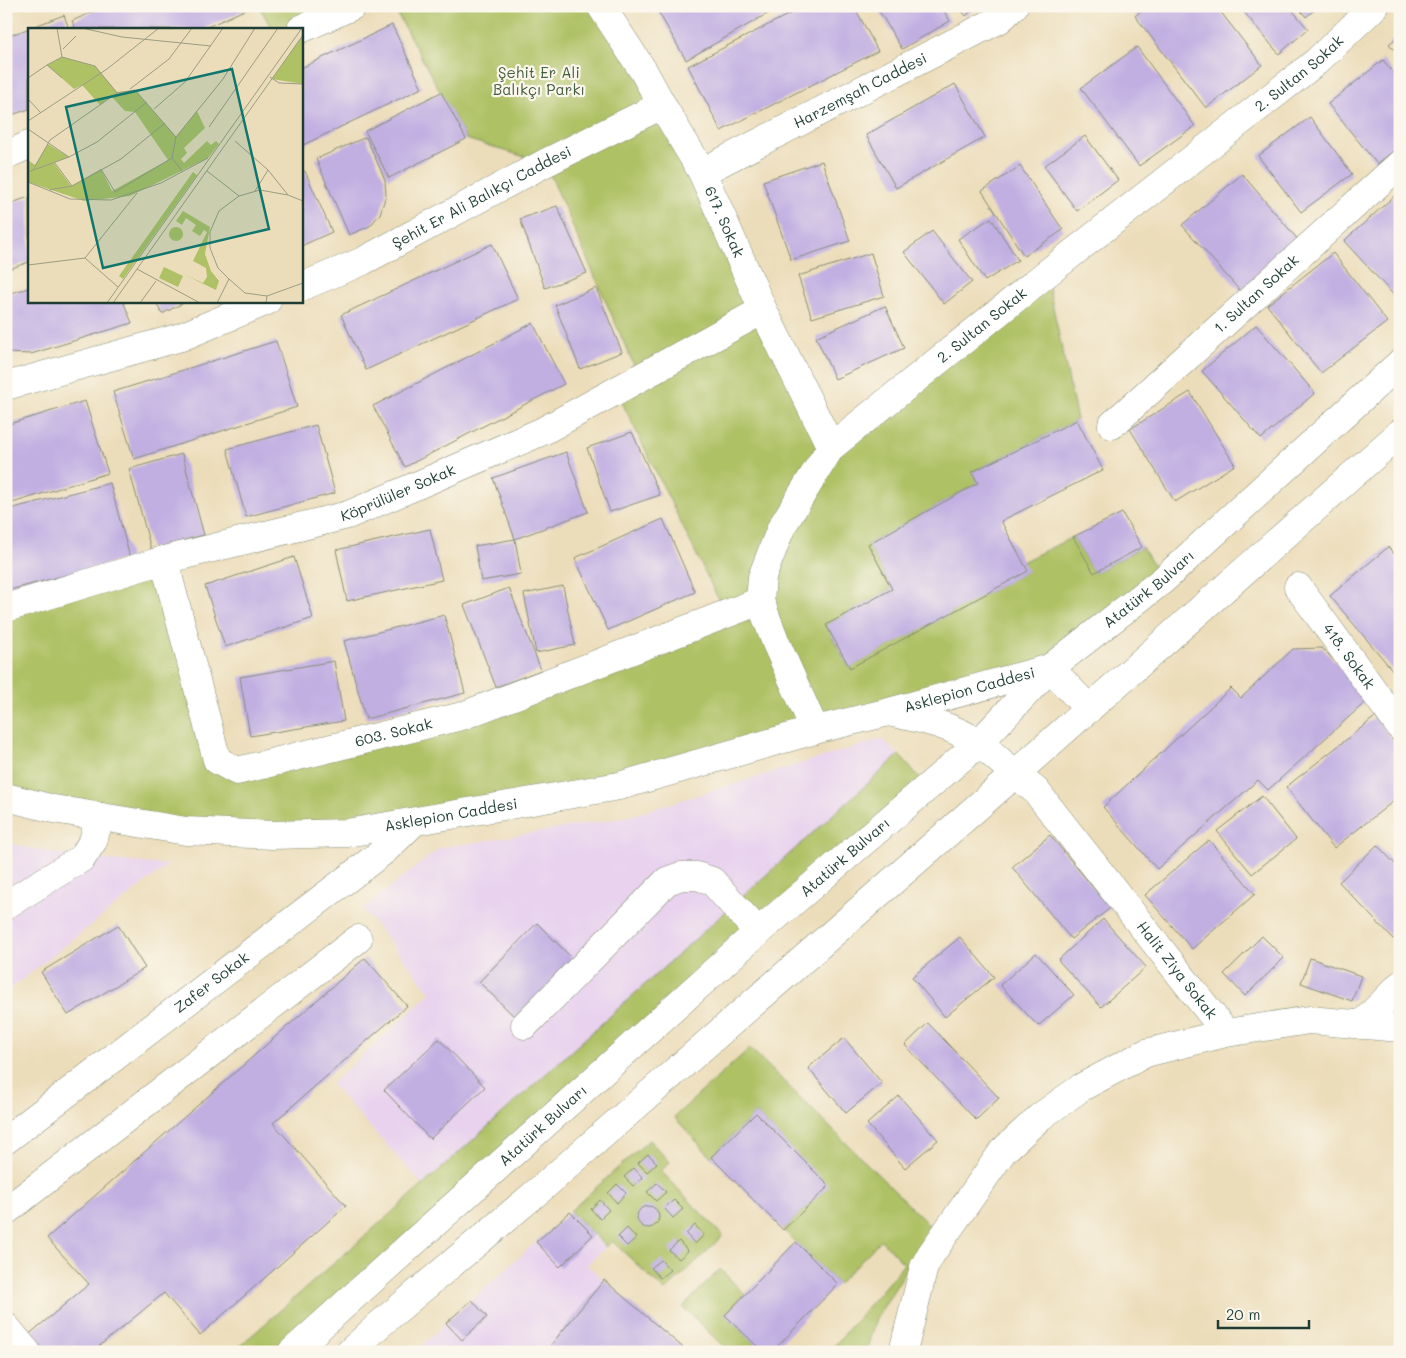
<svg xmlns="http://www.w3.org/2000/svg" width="1406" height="1358" font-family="Mali,sans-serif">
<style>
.built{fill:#e8d2ee}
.green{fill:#afc165;stroke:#677f4c}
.building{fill:#c1afe2}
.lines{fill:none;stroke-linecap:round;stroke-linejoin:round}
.minor-casing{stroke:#868d77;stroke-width:29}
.major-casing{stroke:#868d77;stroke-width:29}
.minor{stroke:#fff;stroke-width:28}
.major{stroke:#fff;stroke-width:28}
.labels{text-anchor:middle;stroke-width:4.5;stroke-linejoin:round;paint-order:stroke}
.park-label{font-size:15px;fill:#435e40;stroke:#fbf7ec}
.street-label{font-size:15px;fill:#1f3d34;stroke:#fbf7ec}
.inset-road{fill:none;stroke:#9a9d84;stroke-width:1}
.view{fill:#0f766e;fill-opacity:0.15;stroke:#0f766e;stroke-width:2.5}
.inset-edge{fill:none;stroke:#1f3d34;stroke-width:2.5}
</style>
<rect width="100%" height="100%" fill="#fbf7ec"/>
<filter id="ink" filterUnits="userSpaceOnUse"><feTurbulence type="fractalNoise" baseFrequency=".02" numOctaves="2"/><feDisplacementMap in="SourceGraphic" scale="10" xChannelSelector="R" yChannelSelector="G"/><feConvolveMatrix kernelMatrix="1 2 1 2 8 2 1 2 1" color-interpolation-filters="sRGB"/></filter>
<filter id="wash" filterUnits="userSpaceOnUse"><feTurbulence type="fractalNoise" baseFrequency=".0096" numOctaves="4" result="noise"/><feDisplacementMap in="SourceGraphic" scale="20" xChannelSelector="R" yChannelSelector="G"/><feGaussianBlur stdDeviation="1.12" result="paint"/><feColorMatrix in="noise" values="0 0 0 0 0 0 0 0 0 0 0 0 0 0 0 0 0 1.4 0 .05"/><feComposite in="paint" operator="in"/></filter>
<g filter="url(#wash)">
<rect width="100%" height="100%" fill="#ecddba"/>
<path class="built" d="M882 739 899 755 423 1185 331 1084 431 993 363 909 440 848 623 818Z
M6 842 28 848 82 858 168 865 6 992Z
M649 1140 670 1162 661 1171 723 1236 665 1291 612 1241 587 1265 604 1280 545 1352H528L525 1350 523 1352H425L420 1347 536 1242 560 1266 593 1235 570 1211Z"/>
<path class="green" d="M259 6H352L301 29H272Z
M393 6H601L831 446 1046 274 1077 420 972 472 978 483 868 544 892 589 826 625 849 668 1027 571 1022 562 1073 537 1094 573 1142 547 1163 580 1050 668 619 786 273 835 6 797V608L164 560 217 760 237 771 462 716 726 615 616 390 639 377 545 163 466 139Z
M899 755 927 786 292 1352H233L423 1185Z
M750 1048 932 1228 876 1319 866 1352H829L904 1264 881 1240 838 1284 783 1230 828 1186 756 1113 711 1157 674 1117Z
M649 1140 670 1162 661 1171 723 1236 665 1291 612 1241 606 1247 570 1211Z
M720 1269 745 1294 725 1315 763 1352H729L683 1307Z"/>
<g id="blocks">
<path class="building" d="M106 6H253L203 29H76L72 21Z
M655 6H781L686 60Z
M805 6H854L878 51 721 131 688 66Z
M876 6H941L950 21 902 49Z
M958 6H977L966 16Z
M1147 6H1216L1262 65 1206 108 1135 16Z
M1239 6H1289L1308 29 1279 54Z
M1297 6H1319L1306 17Z
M64 15 69 29H29V109L6 117V37Z
M392 25 422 88 301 146V68Z
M1400 35V56L1389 44Z
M1137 47 1195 126 1139 166 1081 88Z
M1383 60 1400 81V146L1377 164 1328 104Z
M955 84 985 137 896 188 866 135Z
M441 92 466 139 389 178 365 131Z
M1310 117 1352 174 1301 212 1258 156Z
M1085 136 1118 180 1077 211 1044 166Z
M366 137 385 180 386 195 380 214 370 226 349 235 316 159Z
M822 161 850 241 791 260 763 181Z
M1020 166 1063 230 1024 256 982 191Z
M305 171 332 232 301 246V172Z
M1242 174 1300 242 1241 292 1182 225Z
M1400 191V302L1344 241Z
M29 197V262L6 270V205Z
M557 206 587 273 545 288 520 219Z
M991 218 1018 260 985 281 958 239Z
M932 231 972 282 944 304 904 252Z
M492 244 518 299 366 370 341 315Z
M871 253 884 296 812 318 798 276Z
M1333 253 1387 322 1321 373 1267 305Z
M29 288V301H123L132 323 31 354 6 353V294Z
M596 288 622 352 580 369 555 305Z
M155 301H187L162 314Z
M885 306 904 348 835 379 816 337Z
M533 323 564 384 405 467 373 406Z
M1256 325 1315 393 1261 439 1202 371Z
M276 341 297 407 134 459 113 392Z
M1190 392 1235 465 1175 502 1130 429Z
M85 401 108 473 6 505V425Z
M1077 420 1103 470 1001 521 1028 571 850 668 826 625 892 589 868 544 978 483 972 472Z
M316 425 335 493 246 517 227 449Z
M632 432 660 495 610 512 587 448Z
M566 452 588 512 515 539 493 478Z
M182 454 204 535 151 549 129 469Z
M110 483 130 558 6 591V510Z
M1122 513 1142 547 1094 573 1073 537Z
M663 519 695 592 608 630 575 558Z
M430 529 442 580 347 601 336 550Z
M515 539 521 574 481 581 475 546Z
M1388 547 1400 561V679L1330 596Z
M294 557 313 618 225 647 205 586Z
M563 586 575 645 536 653 524 594Z
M509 588 541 670 496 687 464 605Z
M444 615 465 693 366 719 344 641Z
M1322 648 1370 698 1268 790 1258 780 1157 869 1103 807 1231 688 1241 698 1293 649Z
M334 661 344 721 250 736 240 677Z
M1375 717 1400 749V796L1334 848 1286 787Z
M1262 796 1296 839 1252 874 1217 831Z
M1050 835 1110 908 1071 939 1012 867Z
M1209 840 1255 894 1192 949 1145 895Z
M1377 845 1400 869V933L1393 939 1339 882Z
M1103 919 1146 967 1101 1007 1058 960Z
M537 923 579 965 521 1023 479 982Z
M118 925 145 968 68 1015 41 972Z
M1262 936 1284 958 1245 996 1224 974Z
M960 937 994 977 945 1017 912 977Z
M1036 953 1074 995 1038 1026 1000 985Z
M365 958 407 1006 273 1123 346 1206 200 1335 164 1293 92 1352H28L20 1342 89 1284 47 1238Z
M1310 958 1361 976 1352 1001 1301 983Z
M928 1023 999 1098 976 1120 905 1045Z
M844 1038 882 1083 846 1113 808 1068Z
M439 1039 485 1087 430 1139 384 1090Z
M899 1096 938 1140 905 1168 867 1124Z
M756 1113 829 1186 783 1230 711 1157Z
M648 1154 657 1163 647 1172 638 1163Z
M634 1168 643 1178 633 1186 624 1177Z
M657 1183 666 1192 656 1201 647 1192Z
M617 1184 626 1193 617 1203 608 1193Z
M600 1200 609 1210 600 1219 591 1209Z
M674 1200 683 1209 673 1218 664 1208Z
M637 1217a11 11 0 1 1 22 0a11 11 0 1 1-22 0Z
M570 1212 593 1235 560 1267 536 1242Z
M695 1225 704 1235 695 1244 686 1234Z
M627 1228 636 1238 627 1246 618 1237Z
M679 1241 688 1251 679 1259 669 1250Z
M796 1242 838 1284 772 1352H763L725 1315Z
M661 1260 670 1270 660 1278 651 1268Z
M604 1280 688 1352H545Z
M472 1300 487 1317 462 1340 446 1323Z"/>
</g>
</g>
<g filter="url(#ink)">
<use href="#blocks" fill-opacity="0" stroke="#868d77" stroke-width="1"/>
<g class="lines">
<defs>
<g id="minor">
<path id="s1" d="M601 6 644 72 662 105 702 172 763 310 831 447"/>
<path d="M301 29 352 6"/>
<path d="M6 155 29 145"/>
<path id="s2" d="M702 172 1000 19 1014 6"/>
<path id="s3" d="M301 287 363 261 545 163 662 105"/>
<path d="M6 386 181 337 267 301"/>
<path id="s4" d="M1112 425 1400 164"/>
<path id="s5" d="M164 560 217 760 237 771 462 716 760 601"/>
<path id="s6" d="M1298 587 1400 727"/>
<path id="s7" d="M6 608 164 560 348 515 543 431 763 310"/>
<path id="s8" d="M815 730 776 643 760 601 762 577 781 528 831 447 1046 274 1316 62 1375 6"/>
<path id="s9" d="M1015 774 1036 791 1226 1033"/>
<path d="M6 905 82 858 93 841 100 817"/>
<path d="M525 1025 667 881 681 876H697L712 881 758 932"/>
<path d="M1361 1025 1400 985"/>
<path id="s10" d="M6 1140 385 850 414 822"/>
<path d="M6 1211 358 939"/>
<path d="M6 1327 27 1352"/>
<path d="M903 1352 924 1267 931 1254 1003 1151 1040 1117 1082 1087 1146 1053 1226 1033 1309 1020 1400 1028"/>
</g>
<g id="major">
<path d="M1050 668 1089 709"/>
<path d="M893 713C923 719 954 726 980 744 992 753 1003 764 1015 774"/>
<path id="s11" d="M6 797 54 809 186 831 273 835 347 833 619 786 815 730 889 712 1050 668"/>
<path id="s12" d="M292 1352 758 932 979 743 1050 668 1163 580 1400 363"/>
<path d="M350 1352 379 1325 543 1187 1015 774 1400 433"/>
</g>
</defs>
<use href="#minor" class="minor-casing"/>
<use href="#major" class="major-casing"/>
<use href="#minor" class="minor"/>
<use href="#major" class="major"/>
</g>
</g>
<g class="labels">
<g class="park-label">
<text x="539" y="78">Şehit Er Ali<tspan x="539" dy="17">Balıkçı Parkı</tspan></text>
</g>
<g class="street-label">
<text dy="5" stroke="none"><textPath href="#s8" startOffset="911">2. Sultan Sokak</textPath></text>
<text dy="5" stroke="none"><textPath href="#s2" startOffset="178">Harzemşah Caddesi</textPath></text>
<text dy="5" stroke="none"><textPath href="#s3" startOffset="202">Şehit Er Ali Balıkçı Caddesi</textPath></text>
<text dy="5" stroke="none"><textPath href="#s1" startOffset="249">617. Sokak</textPath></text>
<text dy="5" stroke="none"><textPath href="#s4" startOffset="195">1. Sultan Sokak</textPath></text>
<text dy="5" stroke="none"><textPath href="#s8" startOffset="506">2. Sultan Sokak</textPath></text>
<text dy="5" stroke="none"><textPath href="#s7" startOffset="409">Köprülüler Sokak</textPath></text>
<text dy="5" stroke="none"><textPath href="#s12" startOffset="1148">Atatürk Bulvarı</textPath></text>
<text dy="5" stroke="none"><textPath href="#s6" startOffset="86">418. Sokak</textPath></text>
<text dy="5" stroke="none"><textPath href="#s11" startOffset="984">Asklepion Caddesi</textPath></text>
<text dy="5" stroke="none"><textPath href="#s5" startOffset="391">603. Sokak</textPath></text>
<text dy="5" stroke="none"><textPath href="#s11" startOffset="450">Asklepion Caddesi</textPath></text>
<text dy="5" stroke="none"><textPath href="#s12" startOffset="742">Atatürk Bulvarı</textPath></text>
<text dy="5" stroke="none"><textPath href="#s9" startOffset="255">Halit Ziya Sokak</textPath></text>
<text dy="5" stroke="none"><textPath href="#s10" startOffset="259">Zafer Sokak</textPath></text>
<text dy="5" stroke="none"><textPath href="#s12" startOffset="338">Atatürk Bulvarı</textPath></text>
</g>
</g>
<g transform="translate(28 28)">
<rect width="275" height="275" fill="#ecddba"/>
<path d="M275 7V56L244 51ZM34 29 67 38 89 64 107 62 148 109 169 83 177 100 156 120 159 125 153 131 156 135 179 113 183 117 188 113 191 116 180 130 102 168 56 173 0 154V132L7 137 20 116 41 129 26 135 43 158 73 141 84 163 140 132 107 84 97 83 83 68 72 77 54 57 46 61 19 37ZM165 144 169 147 95 251 91 248ZM155 183 182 199 177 226 183 243 191 253 188 262 153 245 175 255 179 249 178 240 165 233 179 204 176 202 172 208 164 203 168 197 158 190 154 197 148 193ZM141 206a7 7 0 1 1 14 0a7 7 0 1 1-14 0ZM136 239 155 248 150 259 131 250Z" fill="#afc165"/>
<path class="inset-road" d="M29 0 34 29M54 0 94 9 183 18M35 21 48 8M19 37 34 29 67 38 89 65 107 62 148 109M242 49 251 55 275 56M0 50 19 37 34 50M102 61 141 31 164 0M0 71 13 85M126 81 157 54 195 0M0 93 79 41 131 0M181 99 250 0M0 101 41 129M207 113 240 142 260 167M27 135 44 158M73 141 87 164 144 130M5 142 22 112 89 65M154 143 144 130 148 109 195 51 227 0M179 143 211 168M0 144 41 129 69 114 119 74M0 154 42 171 83 172 133 155 180 130M21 162 44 158 93 131 137 95M227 163 240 142M57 230 109 165M0 237 57 230 90 259M109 241 172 275M201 251 217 265 239 268M79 275 274 0M85 275 275 7M112 275 128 253M189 275 201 251 190 240 182 220V204L191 183 211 168 232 162 260 167 275 173M238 275 239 268 275 255"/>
<path class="view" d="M204 41 241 201 75 240 38 79Z"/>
<rect width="275" height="275" class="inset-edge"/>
</g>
<rect width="1406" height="1358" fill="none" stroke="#fbf7ec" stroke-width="25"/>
<path d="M1218 1320v8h91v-8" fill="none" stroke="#1f3d34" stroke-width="2.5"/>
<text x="1226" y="1320" font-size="15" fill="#1f3d34" stroke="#fbf7ec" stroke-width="4" paint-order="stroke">20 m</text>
</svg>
